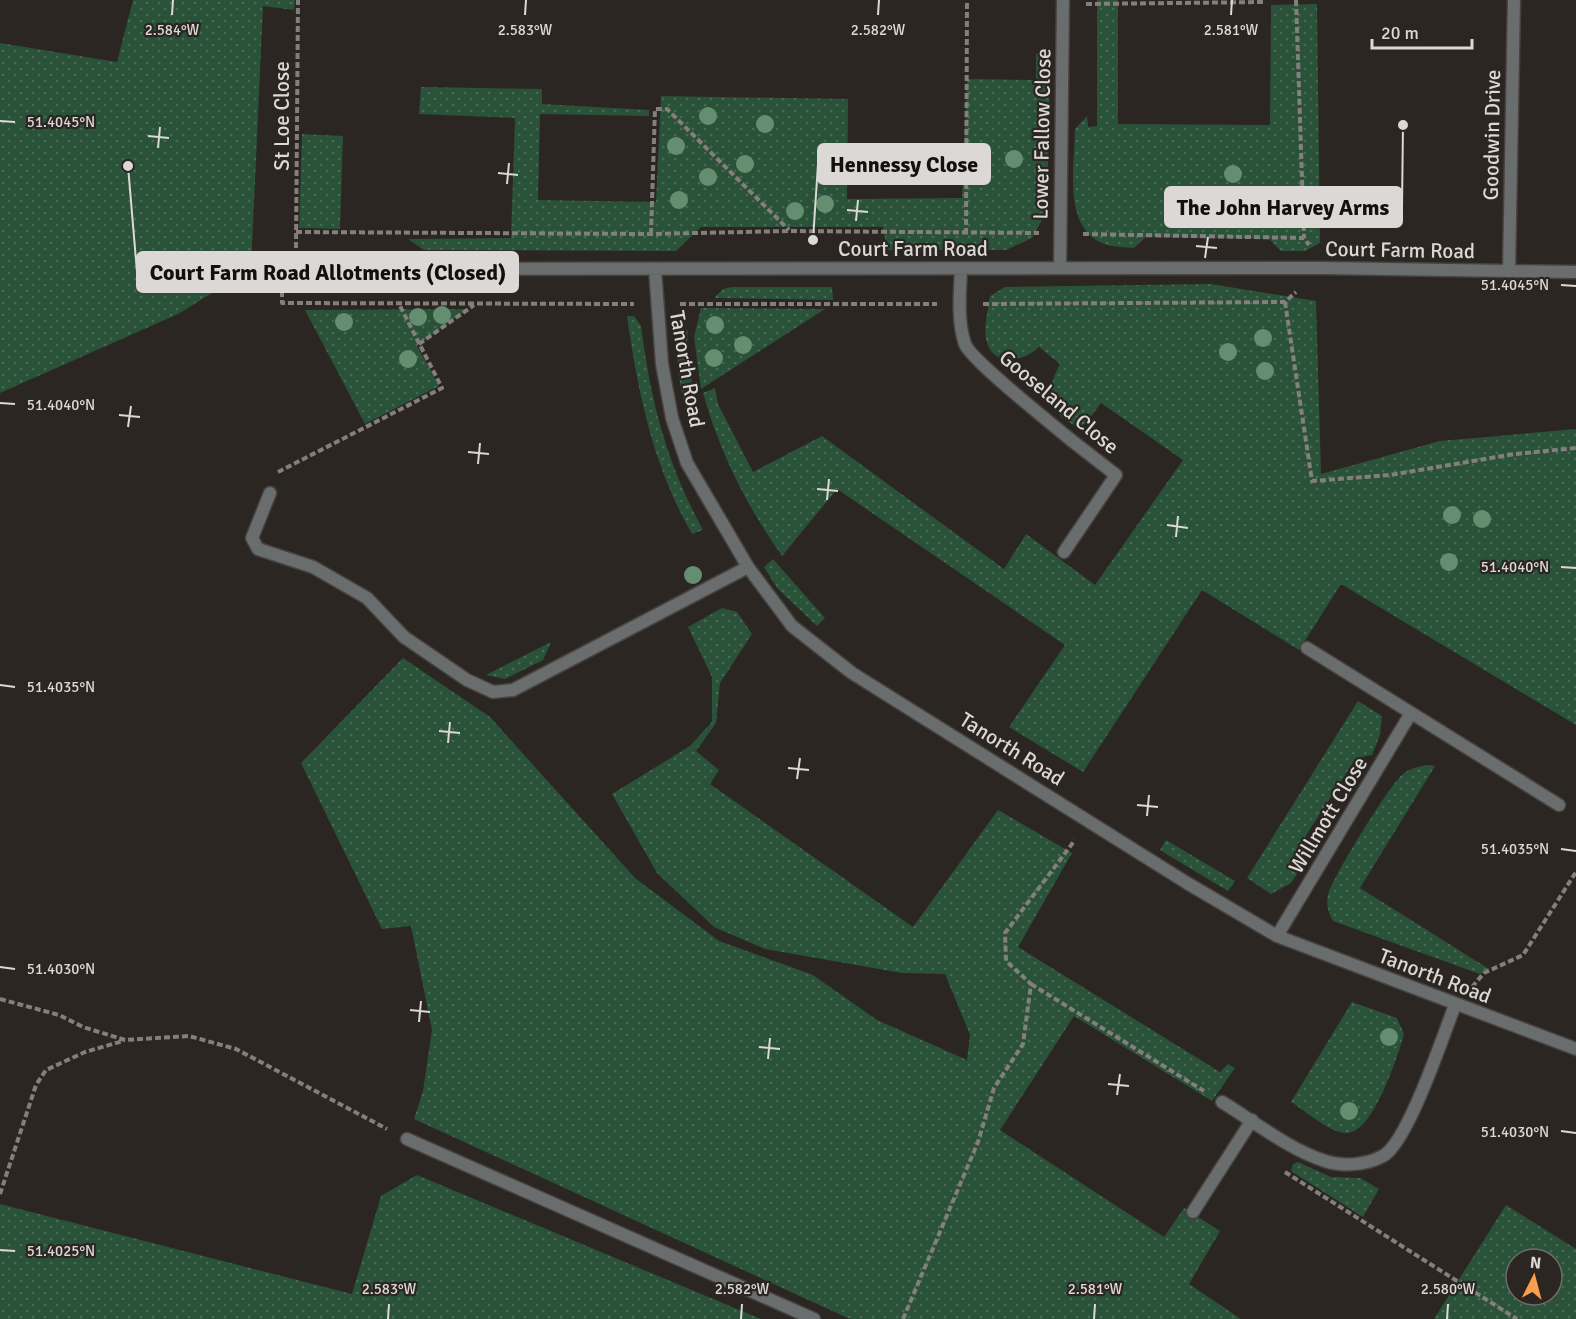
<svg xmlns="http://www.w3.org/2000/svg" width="1576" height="1319" font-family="Signika,sans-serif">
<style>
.grass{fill:url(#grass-dots);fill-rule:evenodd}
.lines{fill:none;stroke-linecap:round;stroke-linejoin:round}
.lane-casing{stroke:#47423f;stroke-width:15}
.street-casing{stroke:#47423f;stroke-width:15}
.path{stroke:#847f7c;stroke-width:4;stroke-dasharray:6 3;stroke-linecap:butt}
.lane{stroke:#696d6d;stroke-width:12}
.street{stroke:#696d6d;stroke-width:12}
.tree{fill:#658e71}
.ticks{fill:none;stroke:#dcd8d6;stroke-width:2}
.labels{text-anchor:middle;stroke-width:4.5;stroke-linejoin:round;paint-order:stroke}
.street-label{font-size:21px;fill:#dcd8d6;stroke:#2b2622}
.ticks-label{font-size:15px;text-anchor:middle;fill:#dcd8d6;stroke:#2b2622;stroke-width:4.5;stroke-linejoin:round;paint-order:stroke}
.leader{fill:none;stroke:#dcd8d6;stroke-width:2}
.callout-dot{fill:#dcd8d6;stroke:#2b2622;stroke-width:2}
.callout{fill:#dcd8d6;stroke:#dcd8d6;stroke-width:2}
.callout-label{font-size:22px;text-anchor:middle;font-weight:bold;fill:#111}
</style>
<defs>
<pattern id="grass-dots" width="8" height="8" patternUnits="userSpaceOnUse" patternTransform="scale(1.5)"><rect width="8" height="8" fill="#295239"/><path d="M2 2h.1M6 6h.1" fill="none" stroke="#476a55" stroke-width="1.8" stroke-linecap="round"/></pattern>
</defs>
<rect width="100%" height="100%" fill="#2b2622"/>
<path class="grass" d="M133 0H295L294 10 263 6 251 269 178 314 0 393V43L117 62Z
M1097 0H1118V124L1270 125 1271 5 1317 4 1320 243 1305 251H1281L1269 239 1146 237 1134 248C1126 247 1115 247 1107 245 1061 231 1075 165 1075 129L1087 116 1088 127 1097 126Z
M1041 52 1050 64 1047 211 1032 238 1006 250H887L883 227H701L676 251 424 250 408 239 511 238 515 118 419 114 421 87 542 89V104L649 110V116L540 114 538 200 656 202 661 96 848 99 847 199 962 198 967 79 1036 80V54Z
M302 134 343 136 340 229 299 228Z
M1211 284 1316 301 1321 474 1440 441 1576 429V725L1341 584 1299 650 1202 590 1083 772 1009 727 1065 645 837 489 782 556C746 505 720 453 703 393L715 388 718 404 753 472 822 436 1004 569 1026 534 1095 585 1183 460 1101 403 1086 423 1078 427C1047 412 1045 392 1060 364L1039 347C1023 362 992 368 986 339 984 326 988 309 990 296L1005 287Z
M732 287H832L833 300 714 298 723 289Z
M701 308 825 309 701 389 694 337Z
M468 309 417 346 439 386 365 424 305 310Z
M627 316H634L641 326C651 402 666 462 703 530L692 534C653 466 638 393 627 316Z
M682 328 688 331 686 351 698 414 685 406C679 381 673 352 682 328Z
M773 559 825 618 817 626 777 588 764 567Z
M722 608 737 612 752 634 720 683 716 723 696 751 719 770 710 784 913 927 998 810 1072 853 1018 947 1220 1072 1228 1064 1235 1068 1212 1101 1074 1016 1000 1130 1164 1237 1184 1208 1220 1231 1189 1284 1241 1319H850L414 1119 423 1091 432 1030 411 926 382 929 301 763 403 658 490 717 635 878 719 941 813 975 877 1020 967 1060 970 1035 945 974 902 973 765 949 714 927 657 873 612 794 690 746 712 722V677L688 627Z
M551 642 543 660 505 679 486 675Z
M1358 701 1382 716 1380 735 1372 755 1356 758 1294 854 1297 874 1291 883 1271 894 1247 878Z
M1429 765 1435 766 1360 888 1489 969 1480 974 1333 921C1328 912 1326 905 1328 895 1332 878 1390 784 1403 774 1410 768 1420 766 1429 765Z
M1166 840 1235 881 1228 891 1160 850Z
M1352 1002 1397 1018 1404 1034C1398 1055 1374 1131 1348 1133 1330 1134 1306 1111 1291 1102Z
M1298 1162 1331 1177 1360 1178 1379 1189 1363 1217 1291 1171 1293 1164Z
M417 1175 761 1319H0V1204L352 1294 381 1196Z
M1506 1205 1576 1249V1319H1434ZM1516 1259H1552V1295H1516Z"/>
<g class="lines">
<defs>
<path id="lane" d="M270 493 252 538 258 549 313 567 367 598 404 637 467 680 493 692 513 690
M1064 552 1116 475 1071 440
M1307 648 1559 805
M407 1139 814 1319
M1193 1212 1252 1120"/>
<path id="street" d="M1060 268 1063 0
M251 269 1324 268 1576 272
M655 269 662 364 672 418 687 463 748 567 792 626 852 673 1187 883 1277 936 1576 1049
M961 269C960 292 957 321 965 344 970 359 1053 425 1071 440
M1509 271 1514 0
M513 690 748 567
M1277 936 1411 713
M1222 1102C1255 1122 1288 1149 1325 1161 1343 1167 1366 1165 1383 1156 1408 1142 1443 1036 1455 1005"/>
</defs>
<use href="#lane" class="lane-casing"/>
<use href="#street" class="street-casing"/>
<path class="path" d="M1296 0 1304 238
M1086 4 1265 2
M296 232 651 234 789 231 1039 233
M651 234 655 109H667L789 230
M966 234 967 0
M1083 234 1304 238 1309 245
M296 248 298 0
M282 291V303L634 304
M1285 302 1312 481 1390 475 1515 454 1576 448
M680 304H937
M983 304 1285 302 1296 292
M419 344 474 305
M278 472 442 388 399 304
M1031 984 1204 1091
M1472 987 1484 973 1523 955 1576 872
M0 999 59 1015 83 1027 125 1040 189 1036 236 1049 387 1129
M1285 1172 1517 1319
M0 1194 36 1085 46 1070 85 1052 123 1041
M903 1319 978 1142 994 1088 1023 1044 1031 984 1006 961 1005 933 1075 840"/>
<use href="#lane" class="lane"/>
<use href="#street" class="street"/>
</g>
<g class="tree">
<circle cx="708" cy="116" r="9"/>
<circle cx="765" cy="124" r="9"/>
<circle cx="676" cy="146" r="9"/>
<circle cx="1014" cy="159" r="9"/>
<circle cx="745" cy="164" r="9"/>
<circle cx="1233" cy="174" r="9"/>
<circle cx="708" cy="177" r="9"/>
<circle cx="679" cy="200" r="9"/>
<circle cx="825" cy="204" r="9"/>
<circle cx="795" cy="211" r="9"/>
<circle cx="442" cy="315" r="9"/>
<circle cx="418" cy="317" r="9"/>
<circle cx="344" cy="322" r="9"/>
<circle cx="715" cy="325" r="9"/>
<circle cx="1263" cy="338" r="9"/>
<circle cx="743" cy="345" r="9"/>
<circle cx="1228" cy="352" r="9"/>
<circle cx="714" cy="358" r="9"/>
<circle cx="408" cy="359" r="9"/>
<circle cx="1265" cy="371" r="9"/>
<circle cx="1452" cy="515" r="9"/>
<circle cx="1482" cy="519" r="9"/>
<circle cx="1449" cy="562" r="9"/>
<circle cx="693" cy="575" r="9"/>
<circle cx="1389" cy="1037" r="9"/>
<circle cx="1349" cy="1111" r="9"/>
</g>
<path class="ticks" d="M172 15 173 0M525 15 526 0M878 15 879 0M1231 15 1232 0M0 121 15 122M148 136 169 138M158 148 160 127M498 173 518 175M507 184 509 163M847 210 868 212M856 221 858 200M1196 246 1217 248M1205 258 1208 237M1561 285 1576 286M0 403 15 404M119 415 140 417M128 427 131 406M468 452 489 454M478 464 480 443M817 489 838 491M827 500 829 479M1167 525 1188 528M1176 537 1178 516M1561 567 1576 568M0 685 15 687M439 731 460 733M448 743 450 722M788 768 809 770M797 779 800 758M1137 805 1158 807M1147 816 1149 795M1561 849 1576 851M0 967 15 969M410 1010 430 1012M419 1022 421 1001M759 1047 780 1049M768 1059 770 1038M1108 1084 1129 1086M1117 1095 1120 1074M1561 1131 1576 1133M0 1250 15 1251M388 1319 389 1304M741 1319 742 1304M1094 1319 1095 1304M1447 1319 1448 1304"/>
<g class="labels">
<g class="street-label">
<text transform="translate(282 116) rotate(-90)" y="7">St Loe Close</text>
<text transform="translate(1042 134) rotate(-89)" y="7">Lower Fallow Close</text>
<text transform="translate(1492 135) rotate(-89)" y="7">Goodwin Drive</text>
<text x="913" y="256">Court Farm Road</text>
<text transform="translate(1400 250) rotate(1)" y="7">Court Farm Road</text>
<text transform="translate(687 369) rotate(80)" y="7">Tanorth Road</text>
<text transform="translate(1059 402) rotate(40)" y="7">Gooseland Close</text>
<text transform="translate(1012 749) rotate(32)" y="7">Tanorth Road</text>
<text transform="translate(1328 815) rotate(-59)" y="7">Willmott Close</text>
<text transform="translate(1435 976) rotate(21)" y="7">Tanorth Road</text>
</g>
</g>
<g class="ticks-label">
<text x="172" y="35">2.584°W</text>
<text x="525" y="35">2.583°W</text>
<text x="878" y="35">2.582°W</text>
<text x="1231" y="35">2.581°W</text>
<text x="61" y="127">51.4045°N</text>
<text x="1515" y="290">51.4045°N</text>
<text x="61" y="410">51.4040°N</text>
<text x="1515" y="572">51.4040°N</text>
<text x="61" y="692">51.4035°N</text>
<text x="1515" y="854">51.4035°N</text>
<text x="61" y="974">51.4030°N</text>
<text x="1515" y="1137">51.4030°N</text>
<text x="61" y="1256">51.4025°N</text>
<text x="389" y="1294">2.583°W</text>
<text x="742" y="1294">2.582°W</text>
<text x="1095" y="1294">2.581°W</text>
<text x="1448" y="1294">2.580°W</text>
</g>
<path class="leader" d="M813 240L818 164M1403 125L1402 207M128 166L137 272"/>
<g class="callout-dot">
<circle cx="813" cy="240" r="6"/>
<circle cx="1403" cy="125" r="6"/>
<circle cx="128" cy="166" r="6"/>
</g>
<g class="callout">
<rect x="818" y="144" width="172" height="40" rx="6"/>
<rect x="1165" y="187" width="237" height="40" rx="6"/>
<rect x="137" y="252" width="381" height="40" rx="6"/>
</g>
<g class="callout-label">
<text x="904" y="172">Hennessy Close</text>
<text x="1283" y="215">The John Harvey Arms</text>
<text x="328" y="280">Court Farm Road Allotments (Closed)</text>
</g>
<g transform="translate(1534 1277) rotate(6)"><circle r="28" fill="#2b2622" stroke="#726d6a" stroke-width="1.5"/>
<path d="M0-4.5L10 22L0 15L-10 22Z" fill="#fa9f4e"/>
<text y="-9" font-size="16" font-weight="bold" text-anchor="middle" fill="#dcd8d6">N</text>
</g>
<path d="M1372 39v9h100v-9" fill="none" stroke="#dcd8d6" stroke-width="3"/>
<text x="1381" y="39" font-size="18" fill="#dcd8d6" stroke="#2b2622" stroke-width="4.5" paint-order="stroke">20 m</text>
</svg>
